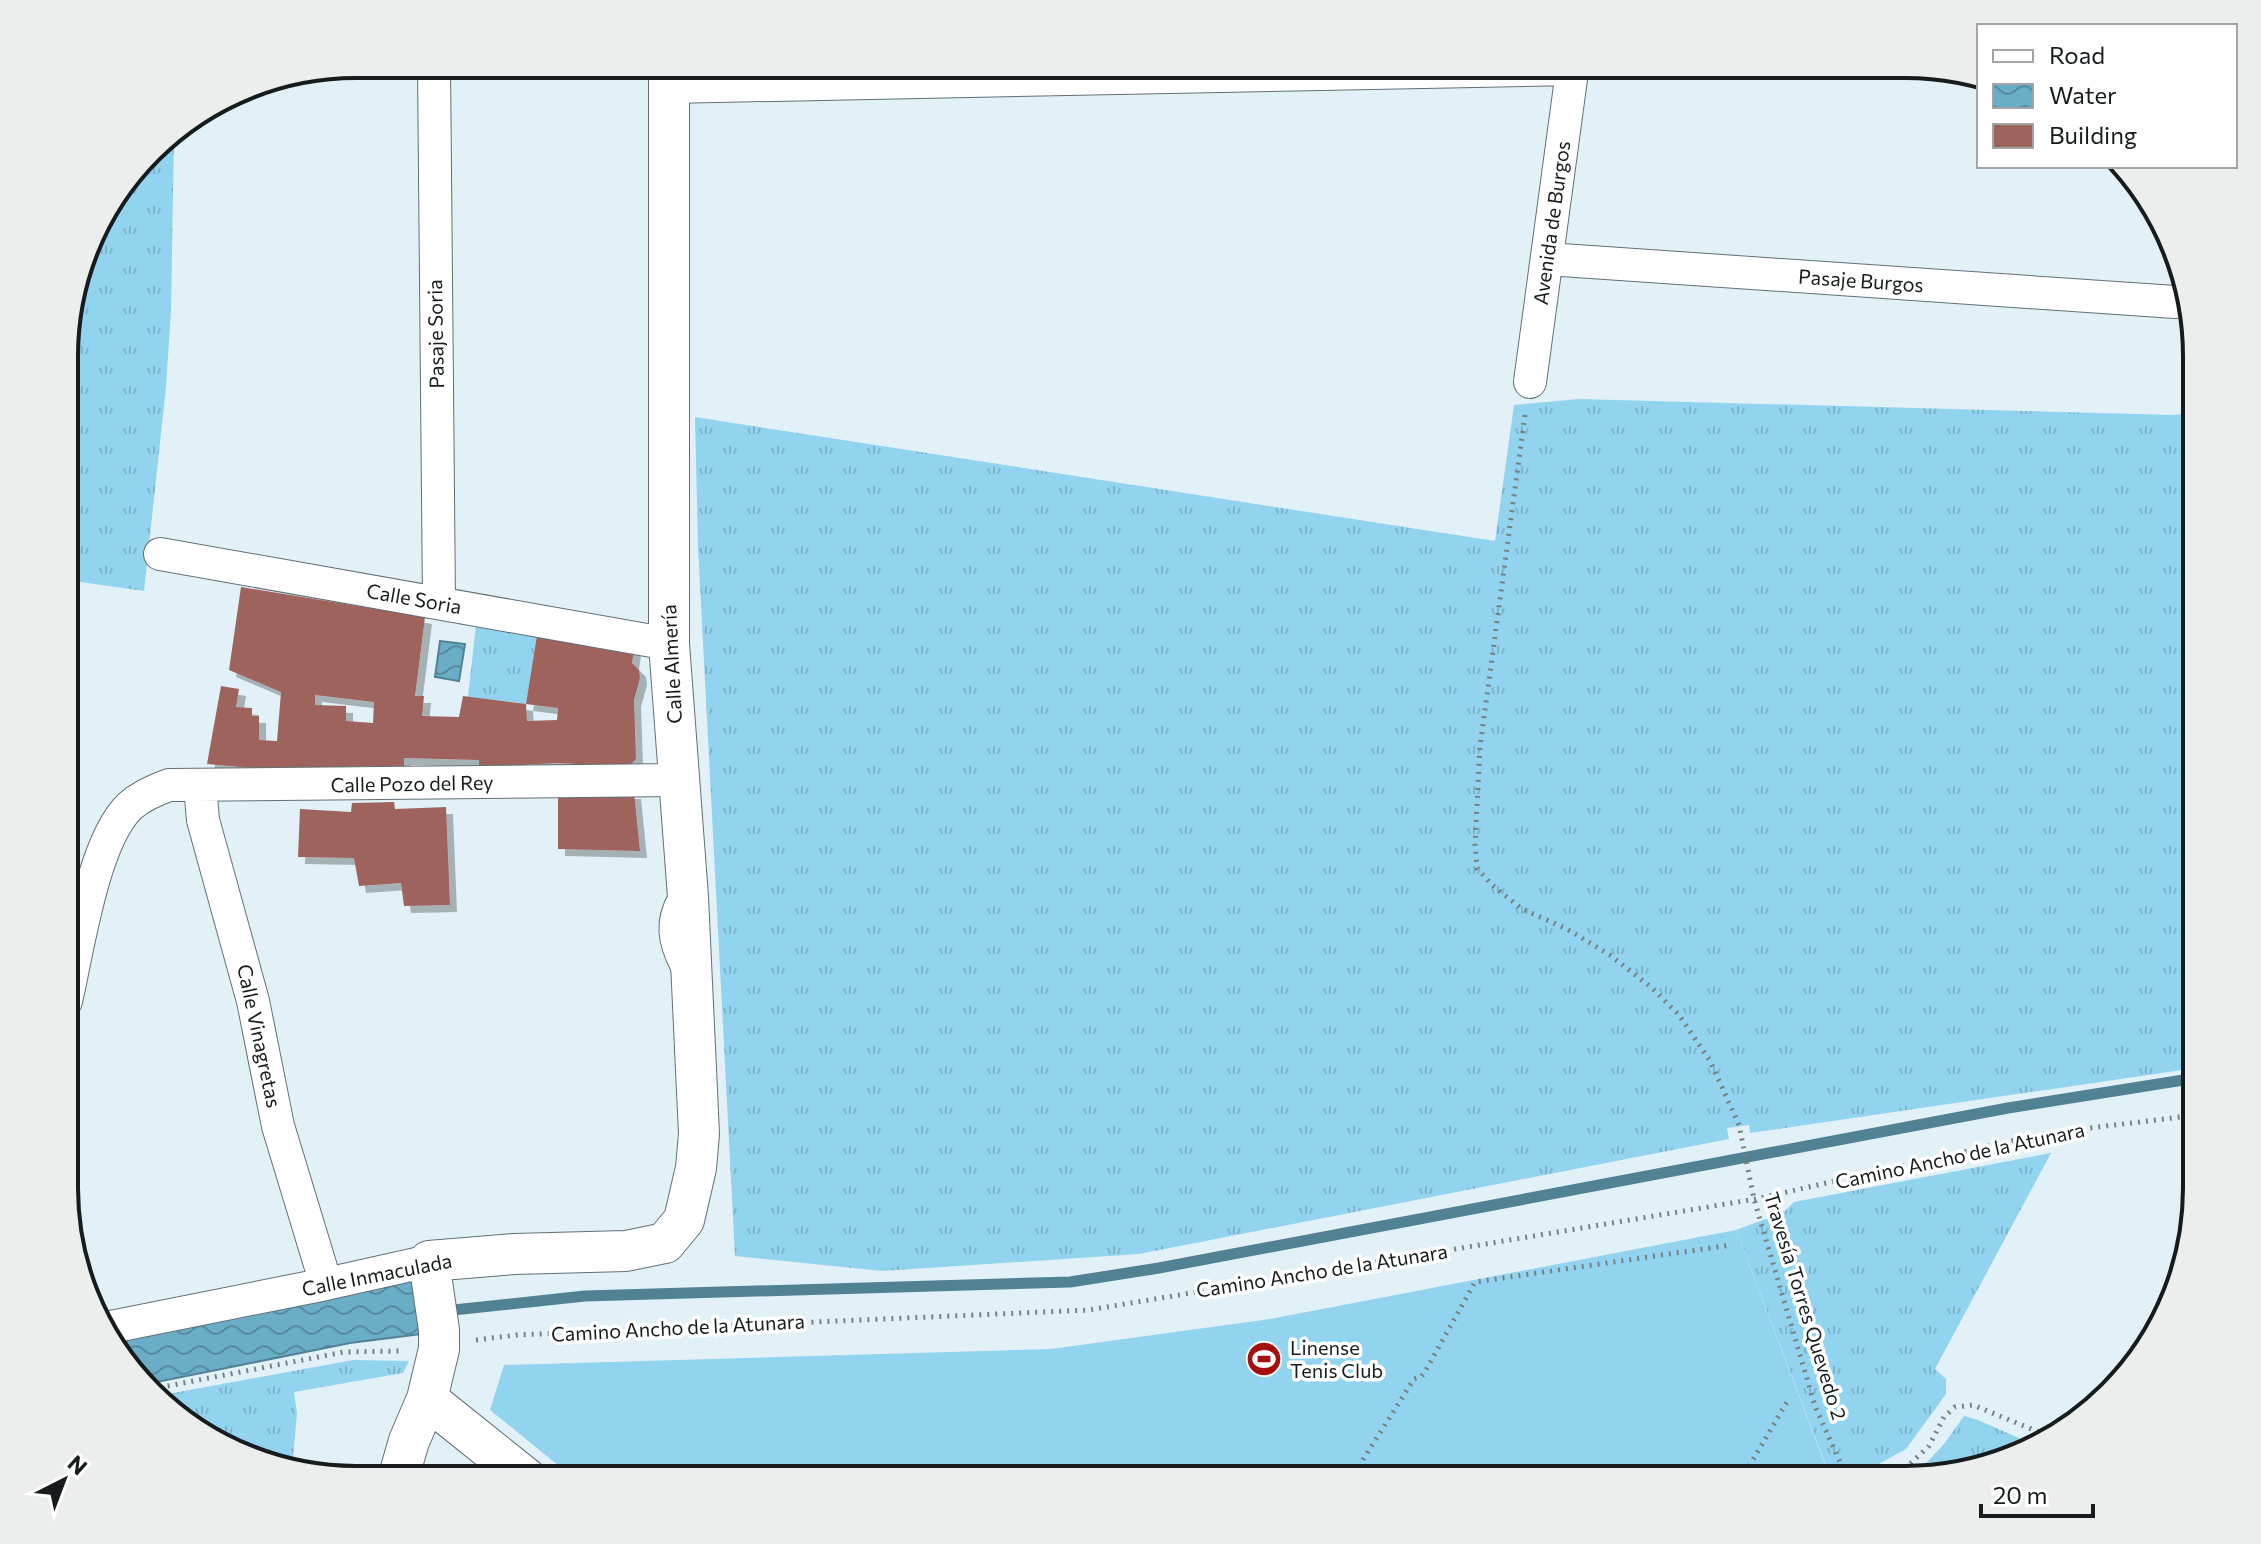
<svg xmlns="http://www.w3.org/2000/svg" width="2261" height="1544" font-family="Commissioner,sans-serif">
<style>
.grass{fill:url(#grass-tufts)}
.pitch{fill:#92d4ef}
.water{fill:url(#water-waves);stroke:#518294;stroke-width:2}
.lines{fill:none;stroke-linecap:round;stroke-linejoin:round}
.stream{stroke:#518294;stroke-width:11}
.building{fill:#9e635b;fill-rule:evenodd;filter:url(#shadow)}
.service-casing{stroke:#627076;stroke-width:18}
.minor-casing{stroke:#627076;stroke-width:34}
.tertiary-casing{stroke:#627076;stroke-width:42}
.path{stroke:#778185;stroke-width:5;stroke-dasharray:2 6;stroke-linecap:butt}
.service{stroke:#fff;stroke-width:16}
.minor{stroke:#fff;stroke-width:32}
.tertiary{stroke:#fff;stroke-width:40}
.labels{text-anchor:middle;stroke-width:7;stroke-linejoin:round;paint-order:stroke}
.street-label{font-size:20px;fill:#161c1e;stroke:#fff}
.poi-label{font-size:20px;fill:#161c1e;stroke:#fff;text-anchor:start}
.rim{fill:none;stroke:#161c1e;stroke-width:4}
</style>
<defs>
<pattern id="grass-tufts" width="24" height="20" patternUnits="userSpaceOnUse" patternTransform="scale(2)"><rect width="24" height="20" fill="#92d4ef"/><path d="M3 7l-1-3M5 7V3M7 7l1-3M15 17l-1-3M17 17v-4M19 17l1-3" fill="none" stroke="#7db5cc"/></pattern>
<pattern id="water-waves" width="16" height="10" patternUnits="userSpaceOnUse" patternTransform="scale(2)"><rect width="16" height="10" fill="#6aadc7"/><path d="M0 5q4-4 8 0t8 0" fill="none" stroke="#568ca1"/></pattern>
<filter id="shadow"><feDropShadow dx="7" dy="7" stdDeviation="0" flood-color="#0004"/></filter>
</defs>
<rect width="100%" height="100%" fill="#e1f1f7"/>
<path class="grass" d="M174 135 171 311 166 387 144 591 66 580V318L94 226 163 137Z
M1579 399 2173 415 2196 413V1068L1750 1133 1749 1125 1727 1128 1729 1139 1139 1254 882 1271 735 1256 698 547 695 417 1495 541 1514 405Z
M476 625 537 635 526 704 468 697Z
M2051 1153 1935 1369 1946 1379V1394L1906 1449 1877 1465 1830 1476 1736 1230 1784 1212 1794 1202Z
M353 1360 409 1361 403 1373 294 1392 297 1413 293 1458 309 1465 306 1473 261 1464 178 1420 157 1396Z
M1964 1416 1978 1420 2039 1447 2035 1450 1912 1478 1944 1444Z"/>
<path class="pitch" d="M1736 1230 1831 1480 575 1479 490 1410 504 1365 1051 1349 1270 1319Z"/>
<path class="water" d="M440 641 465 644 459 681 435 677Z
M420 1276 430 1333 350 1343 147 1384 109 1341Z"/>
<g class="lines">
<path class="stream" d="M444 1311 585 1296 1070 1282 1159 1268 2008 1108 2196 1078"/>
</g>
<path class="building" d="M241 587 425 617 415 696H424L422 716 459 717 463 696 526 704 527 721 557 720 558 708 526 704 537 635 634 648 632 663 639 670 640 678 634 700 636 759 630 765 622 766 557 763 479 767V760L404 758V768L369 766 277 770 207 764 221 686 239 689 236 707 252 708V716H259V740L277 741 281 692 229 670ZM315 695 374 702 373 723 346 721V706L315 705Z
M558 792H634L640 851 558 849Z
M394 802 395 809 446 807 450 905 404 906 401 883 359 886 354 858 298 857 300 809 351 812 352 803Z"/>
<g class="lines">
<defs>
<path id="service" d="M677 896C662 921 666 943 679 968"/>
<path id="minor" d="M434 64 439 603
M669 87 1573 69
M1547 259 2175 302
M1530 382 1573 64
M160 554 669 644
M200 786 203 820 253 1001 278 1126 326 1284
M66 1001C78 950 93 841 130 806 141 796 155 790 169 785L679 780
M101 1329 326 1284 429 1261"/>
<path id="tertiary" d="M427 1399 527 1479
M398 1479 409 1441 427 1399 439 1349V1330L429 1261 514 1254 626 1251 665 1243 684 1220 696 1168 699 1134 688 897 669 644V64"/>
</defs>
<use href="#service" class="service-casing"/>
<use href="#minor" class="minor-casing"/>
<use href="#tertiary" class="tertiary-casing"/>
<path class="path" d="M1525 415 1480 747 1475 844 1477 868 1491 884 1522 909 1567 929 1610 955 1652 988 1679 1015 1710 1061 1739 1125 1754 1199 1815 1406 1848 1480
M476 1340 517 1335 1089 1310 1756 1199 2042 1134 2196 1115
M152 1389 344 1352 399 1351
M1356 1471 1371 1480
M1350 1480 1414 1379 1421 1377 1426 1370 1475 1282 1731 1245
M1491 1480 1493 1476 1498 1480
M1741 1480 1787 1402
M1893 1480 1929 1446 1944 1417 1955 1407 1973 1405 2051 1437"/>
<use href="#service" class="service"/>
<use href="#minor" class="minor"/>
<use href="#tertiary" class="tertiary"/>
</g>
<defs>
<symbol id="stadium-disc" viewBox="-11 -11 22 22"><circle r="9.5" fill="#a50f10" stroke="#fff"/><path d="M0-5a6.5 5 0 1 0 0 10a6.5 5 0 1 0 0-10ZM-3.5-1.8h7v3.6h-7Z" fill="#fff"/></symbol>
</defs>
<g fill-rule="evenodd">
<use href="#stadium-disc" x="1244" y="1339" width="40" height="40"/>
</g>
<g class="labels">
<g class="street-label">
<text transform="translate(1552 223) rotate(-82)" y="7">Avenida de Burgos</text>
<text transform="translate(1861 281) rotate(4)" y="7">Pasaje Burgos</text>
<text transform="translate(436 334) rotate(-91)" y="7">Pasaje Soria</text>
<text transform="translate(414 599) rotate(10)" y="7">Calle Soria</text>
<text transform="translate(672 664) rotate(-93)" y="7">Calle Almería</text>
<text transform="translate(412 784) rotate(-1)" y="7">Calle Pozo del Rey</text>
<text transform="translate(259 1036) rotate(78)" y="7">Calle Vinagretas</text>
<text transform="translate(1960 1156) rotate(-12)" y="7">Camino Ancho de la Atunara</text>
<text transform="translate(1322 1271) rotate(-9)" y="7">Camino Ancho de la Atunara</text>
<text transform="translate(377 1275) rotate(-11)" y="7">Calle Inmaculada</text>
<text transform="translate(1805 1306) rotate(73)" y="7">Travesía Torres Quevedo 2</text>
<text transform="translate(678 1328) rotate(-3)" y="7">Camino Ancho de la Atunara</text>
</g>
<g class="poi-label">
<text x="1290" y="1355">Linense<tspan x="1290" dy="23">Tenis Club</tspan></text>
</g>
</g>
<path d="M0 0H2261V1544H0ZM356 78H1905A278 278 0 0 1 2183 356V1188A278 278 0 0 1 1905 1466H356A278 278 0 0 1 78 1188V356A278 278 0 0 1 356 78Z" fill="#eceded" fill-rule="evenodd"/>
<path class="rim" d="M356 78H1905A278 278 0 0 1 2183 356V1188A278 278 0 0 1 1905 1466H356A278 278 0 0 1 78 1188V356A278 278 0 0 1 356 78Z"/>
<rect x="1977" y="24" width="260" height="144" fill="#ffffff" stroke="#a2a4a5" stroke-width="2"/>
<rect x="1993" y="50" width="40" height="12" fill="#ffffff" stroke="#a2a4a5" stroke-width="2"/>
<text x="2049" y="64" font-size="24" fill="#161c1e">Road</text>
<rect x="1993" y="84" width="40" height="24" fill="url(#water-waves)" stroke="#a2a4a5" stroke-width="2"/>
<text x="2049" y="104" font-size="24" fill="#161c1e">Water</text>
<rect x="1993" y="124" width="40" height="24" fill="#9e635b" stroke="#a2a4a5" stroke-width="2"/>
<text x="2049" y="144" font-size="24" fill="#161c1e">Building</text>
<g transform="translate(64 1480) rotate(42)" stroke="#ffffff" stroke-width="6" paint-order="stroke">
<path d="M0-6L14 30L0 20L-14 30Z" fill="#161c1e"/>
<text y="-12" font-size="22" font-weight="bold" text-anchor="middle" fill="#161c1e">N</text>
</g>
<path d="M1981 1504v12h112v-12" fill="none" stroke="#161c1e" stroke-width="4"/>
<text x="1993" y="1504" font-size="24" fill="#161c1e" stroke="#ffffff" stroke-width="6" paint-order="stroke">20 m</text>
</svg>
